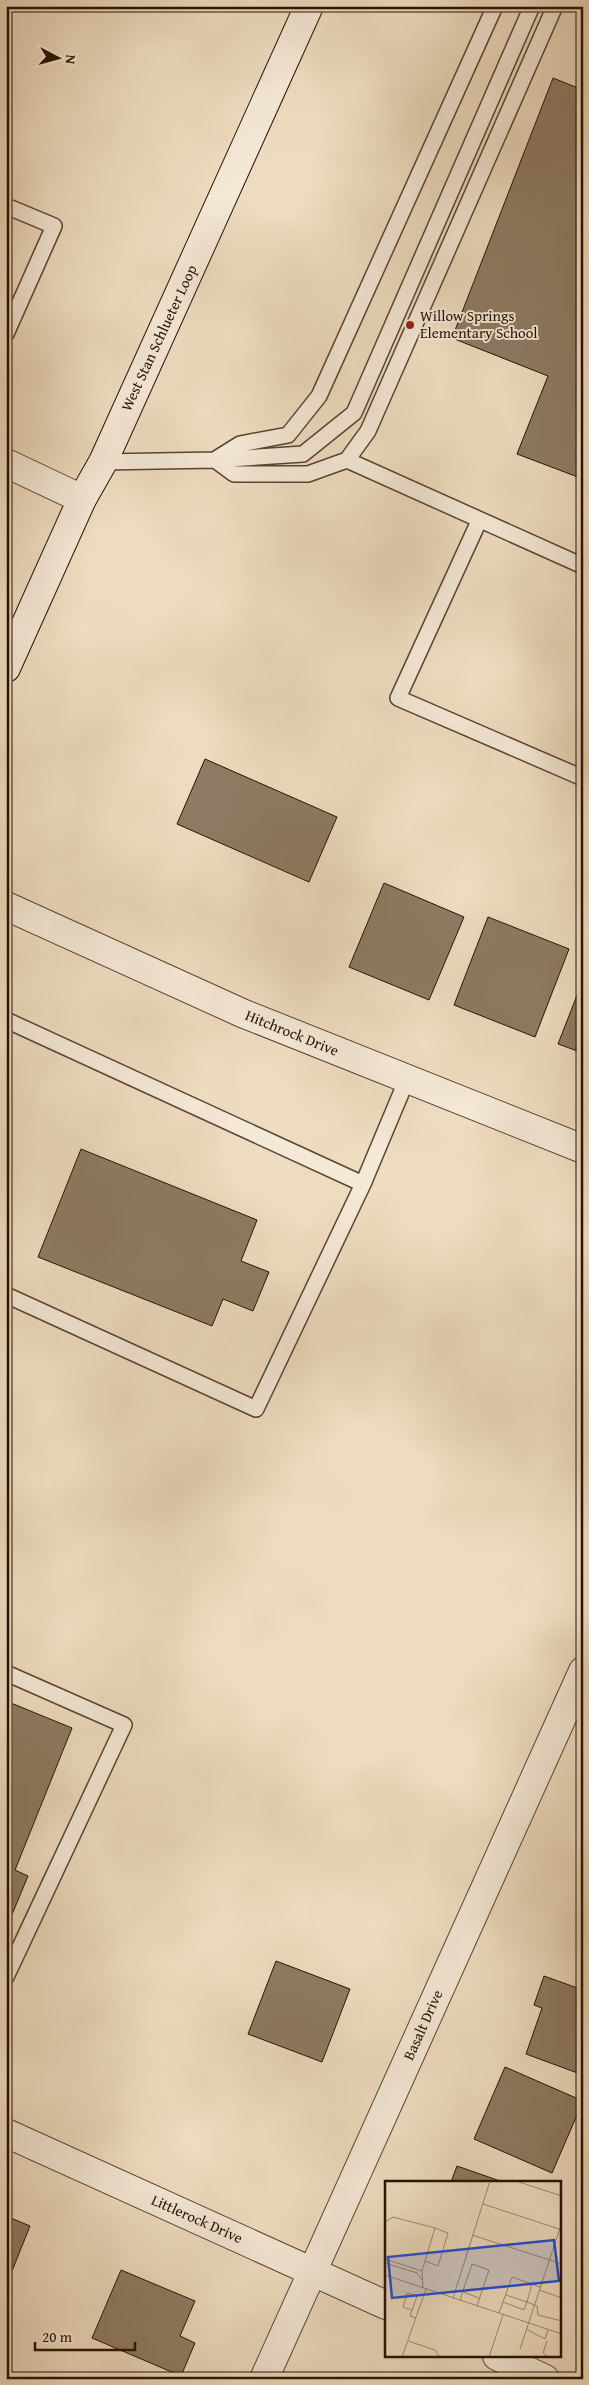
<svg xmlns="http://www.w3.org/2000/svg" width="589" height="2385" font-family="'Gentium Book Plus',serif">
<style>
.building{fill:#8e7b64;stroke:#261100}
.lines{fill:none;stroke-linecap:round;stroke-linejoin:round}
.service-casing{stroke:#584430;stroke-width:18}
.minor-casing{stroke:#584430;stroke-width:30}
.tertiary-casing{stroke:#584430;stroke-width:30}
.secondary-casing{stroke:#261100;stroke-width:30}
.service{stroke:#f4e8d6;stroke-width:15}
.minor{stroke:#f4e8d6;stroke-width:28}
.tertiary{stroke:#f4e8d6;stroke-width:28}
.secondary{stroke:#f4e8d6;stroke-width:28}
.poi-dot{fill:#8f2418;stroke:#f4e8d6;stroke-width:2}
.labels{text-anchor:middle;stroke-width:4;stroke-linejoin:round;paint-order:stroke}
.poi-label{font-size:15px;fill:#261100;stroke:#f4e8d6;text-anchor:start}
.street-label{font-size:15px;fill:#261100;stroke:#f4e8d6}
.inset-road{fill:none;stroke:#9e8b73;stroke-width:1}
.view{fill:#1d4ed8;fill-opacity:0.15;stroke:#1d4ed8;stroke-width:2.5}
.inset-edge{fill:none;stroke:#261100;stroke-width:2.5}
</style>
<rect width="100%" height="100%" fill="#eedcc0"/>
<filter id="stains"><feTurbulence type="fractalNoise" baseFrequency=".004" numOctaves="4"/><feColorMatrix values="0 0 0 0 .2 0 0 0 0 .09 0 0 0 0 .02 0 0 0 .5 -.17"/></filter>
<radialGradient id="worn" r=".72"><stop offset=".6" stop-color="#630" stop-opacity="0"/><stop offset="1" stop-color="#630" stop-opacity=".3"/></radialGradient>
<path class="building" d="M553 78 583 90V479L517 454 548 376 452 338Z
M205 759 337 817 309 882 177 824Z
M384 883 464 917 429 1000 349 967Z
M488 917 569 949 535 1037 454 1005Z
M583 980V1053L558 1044Z
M81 1149 257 1220 241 1261 269 1272 253 1311 223 1299 212 1326 38 1257Z
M6 1701 72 1728 15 1870 28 1876 6 1929Z
M276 1961 350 1989 322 2062 248 2034Z
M544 1976 583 1990V2075L526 2054 542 2008 534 2005Z
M505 2067 583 2101 552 2173 474 2139Z
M457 2166 503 2182H451Z
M6 2216 30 2226 6 2286Z
M121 2270 195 2301 180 2336 195 2343 181 2376 92 2338Z"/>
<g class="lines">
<defs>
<path id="service" d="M6 206 54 226 6 334
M216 459 240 444 288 435 319 396 495 6
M215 460 303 454 354 413 532 6
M347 460 583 566
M103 462 215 460 234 474H308L347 460 368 431 555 6
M479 521 398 698 583 778
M6 1020 363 1184 256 1409 6 1295
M363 1184 407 1079
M6 1673 124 1725 6 1977"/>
<path id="minor" d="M6 463 82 499
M6 906 242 1013 583 1149
M264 2379 583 1671"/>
<path id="tertiary" d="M6 2133 386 2305
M497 2356 545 2379"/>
<path id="secondary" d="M6 668 82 499 103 462 309 6"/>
</defs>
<use href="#service" class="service-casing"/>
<use href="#minor" class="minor-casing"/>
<use href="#tertiary" class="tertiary-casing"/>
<use href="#secondary" class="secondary-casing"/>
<use href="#service" class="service"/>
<use href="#minor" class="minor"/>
<use href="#tertiary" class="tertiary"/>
<use href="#secondary" class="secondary"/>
</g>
<circle class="poi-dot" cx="410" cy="325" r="5"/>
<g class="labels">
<g class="poi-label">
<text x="420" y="321">Willow Springs<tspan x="420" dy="17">Elementary School</tspan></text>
</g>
<g class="street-label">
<text transform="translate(159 338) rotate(-65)" y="5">West Stan Schlueter Loop</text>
<text transform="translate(292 1033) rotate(22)" y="5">Hitchrock Drive</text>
<text transform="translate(423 2025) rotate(-66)" y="5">Basalt Drive</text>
<text transform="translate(197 2219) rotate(24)" y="5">Littlerock Drive</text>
</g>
</g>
<g transform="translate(385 2181)">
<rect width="176" height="176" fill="#eedcc0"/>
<path class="inset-road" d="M131 0 177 15M98 23 177 49M0 41 8 36 50 47 37 90M87 54 177 83M0 78 37 90 38 107M40 80 53 85 63 52 50 47M0 82 32 92 37 99M0 94 177 153M147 103 142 121 152 125 153 134 177 140M154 109 177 117M78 111 94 117M68 117 105 0M75 119 87 83 104 89 92 125M118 121 139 129 142 121 121 114M27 129 18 126 22 112 32 115 27 129 25 135 31 137M114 132 127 96 155 106M141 148 160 158 163 149M23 160 50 169 55 176M162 160 158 172 163 176M135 168 177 41M17 176 41 108M104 176 118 134"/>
<path class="view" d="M169 59 174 100 7 117 3 76Z"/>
<rect width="176" height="176" class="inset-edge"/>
</g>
<rect width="589" height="2385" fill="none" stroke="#eedcc0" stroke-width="25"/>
<rect x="8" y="8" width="574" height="2370" fill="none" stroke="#261100" stroke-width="2.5"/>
<rect x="12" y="12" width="564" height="2360" fill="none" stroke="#261100"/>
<g transform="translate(58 58) rotate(96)" stroke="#f4e8d6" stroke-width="4" paint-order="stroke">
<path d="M0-4L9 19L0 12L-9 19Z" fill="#261100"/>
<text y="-8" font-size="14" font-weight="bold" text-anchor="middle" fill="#261100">N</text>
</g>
<path d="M35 2342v8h100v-8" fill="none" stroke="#261100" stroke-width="2.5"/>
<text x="42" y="2342" font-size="15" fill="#261100" stroke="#f4e8d6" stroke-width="4" paint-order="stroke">20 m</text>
<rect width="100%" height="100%" filter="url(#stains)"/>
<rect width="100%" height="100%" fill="url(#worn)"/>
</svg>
